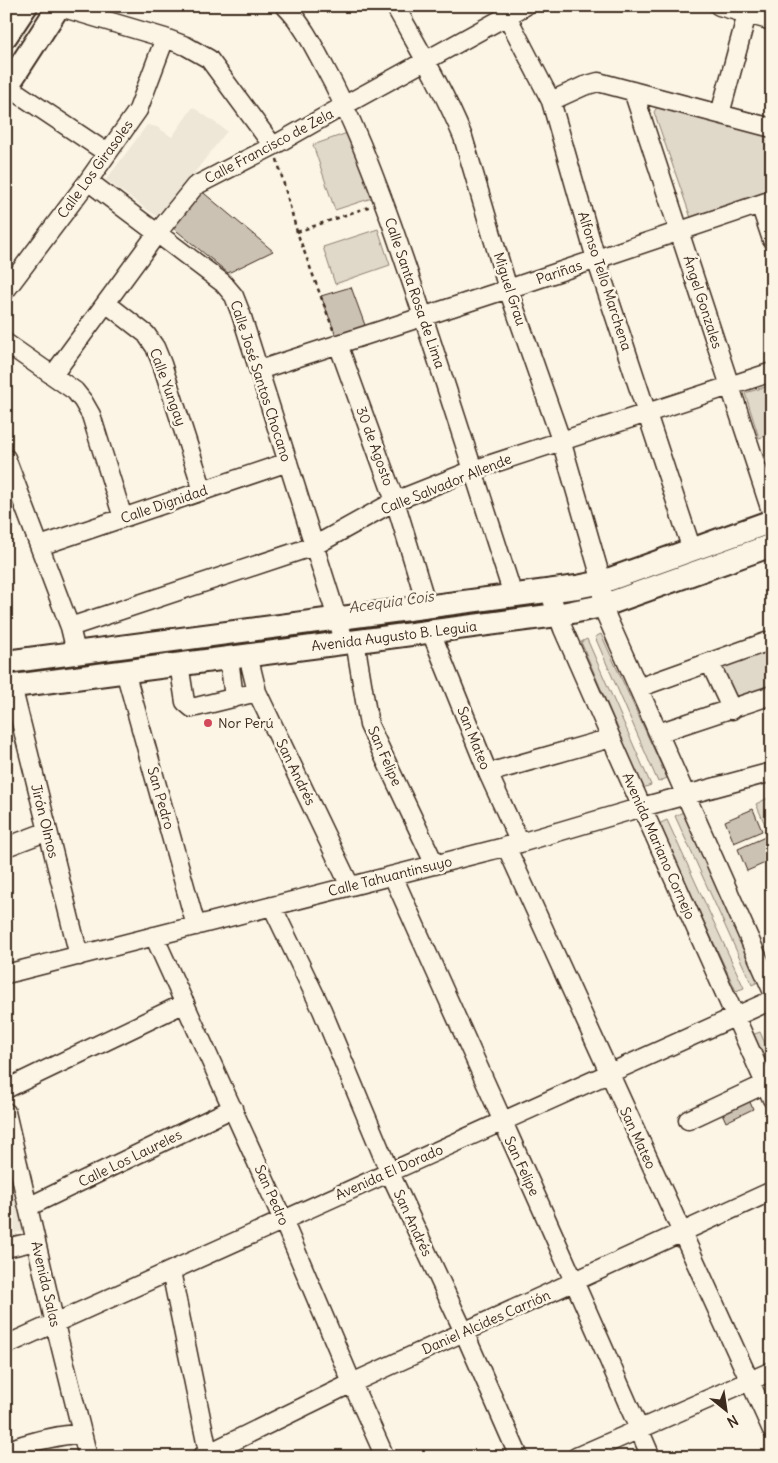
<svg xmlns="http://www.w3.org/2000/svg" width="778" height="1463" font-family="Delius,sans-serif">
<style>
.built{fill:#eee6d6}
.green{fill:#e0d8c8;stroke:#8e8173}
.building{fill:#ccc2b3;stroke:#3b2a1e}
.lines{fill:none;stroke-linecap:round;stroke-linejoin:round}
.minor-casing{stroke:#3b2a1e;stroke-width:21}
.major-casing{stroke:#3b2a1e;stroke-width:26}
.path{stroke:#3b2a1e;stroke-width:2.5;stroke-dasharray:4 4;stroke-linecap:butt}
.minor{stroke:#fcf5e5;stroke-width:18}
.major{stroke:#fcf5e5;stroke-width:22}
.poi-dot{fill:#d1495b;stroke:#fcf5e5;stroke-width:2}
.labels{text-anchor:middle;stroke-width:5;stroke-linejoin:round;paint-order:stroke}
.street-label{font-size:14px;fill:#3b2a1e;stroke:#fcf5e5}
.poi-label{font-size:14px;fill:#3b2a1e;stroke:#fcf5e5;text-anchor:start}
.water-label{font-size:15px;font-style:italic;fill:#605144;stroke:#fcf5e5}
</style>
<rect width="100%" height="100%" fill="#fcf5e5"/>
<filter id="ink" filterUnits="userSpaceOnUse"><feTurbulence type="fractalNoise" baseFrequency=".02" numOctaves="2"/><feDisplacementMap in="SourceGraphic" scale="10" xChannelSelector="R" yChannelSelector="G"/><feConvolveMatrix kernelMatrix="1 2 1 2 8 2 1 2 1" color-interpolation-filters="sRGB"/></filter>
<g filter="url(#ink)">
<path class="built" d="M193 107 227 131 159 218 106 180 147 125 157 127 172 137Z
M6 1134 29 1230 6 1235Z"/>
<path class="green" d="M659 104 772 134V192L691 218 654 112Z
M350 132 372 198 335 210 313 145Z
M378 229 390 265 335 284 323 247Z
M772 385V434L759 438 745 393Z
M601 634 667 778 658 782 595 637Z
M587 639 651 785 643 788 581 642Z
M772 647V689L735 698 722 670 723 666Z
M772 796V827L767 829 756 804Z
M683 812 760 981 752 985 675 816Z
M667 820 744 988 736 991 659 824Z
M760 1032 772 1059V1080L752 1035Z"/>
<path class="building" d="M199 189 273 251 228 273 172 227Z
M351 287 366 328 337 338 321 296Z
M753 809 762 831 734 843 725 821Z
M772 834V860L747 871 738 849Z
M749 1100 753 1109 726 1122 722 1113Z"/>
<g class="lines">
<defs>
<path id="minor" d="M57 6 165 38 186 46 209 59 273 146
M285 6C302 23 313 45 324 66 352 117 372 170 392 225 435 348 473 471 513 595
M395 6C419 49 444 91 463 137L508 289 561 440 602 582V606L772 990
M719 6 772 21
M507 16 551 101 596 259 692 550
M7 86 107 153
M633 91 772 514
M551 101 584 86 598 82 772 128
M720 114 747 14
M88 181 223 283 234 296 241 314 345 643
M760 204 772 240
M6 290 88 181 138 110 165 38
M106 303 146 334 155 347 162 364 203 491
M6 343 75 391 83 401 91 415 123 518
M338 344 395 501 427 606
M259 370 508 289 772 200
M53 375 158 232 195 186 273 146 345 105 525 6
M6 458 70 627 76 652
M40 546 288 462
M549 591 563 629 611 738 772 1099
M70 627 314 546 395 501 473 470 772 372
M431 632 488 773 520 843
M355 641 369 725 435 865
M248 655 257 692 350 886
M229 658 234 698
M710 663 732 710
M179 664 185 702 192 708 257 692
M125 671 196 926
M12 686 79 956
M638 688 772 640
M658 733 772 695
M488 773 611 738
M506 846 772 1430
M6 847 48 831
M393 876C479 1069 567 1262 651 1457
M272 906 322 1010 389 1171 464 1332 519 1457
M154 936 283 1220 352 1383 385 1457
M6 974 520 843 642 807 772 772
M6 1089 185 1003
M6 1112 55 1324 88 1457
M688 1120 765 1084
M28 1207 233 1108
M6 1248 36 1241
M171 1271 209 1457
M6 1345 772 1000
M6 1451C31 1441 55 1436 82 1433
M201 1457 352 1383 772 1191
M576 1457 772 1371"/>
<path id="major" d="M6 36 26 6
M6 88 59 6
M6 662 577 587 602 582 772 521
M6 687 557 615 602 606 772 545"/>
</defs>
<use href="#minor" class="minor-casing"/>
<use href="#major" class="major-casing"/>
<path class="path" d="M277 159 297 232 334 332
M297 232 371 206"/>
<use href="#minor" class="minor"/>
<use href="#major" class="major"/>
</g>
</g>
<circle class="poi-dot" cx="208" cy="723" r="5"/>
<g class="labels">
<g class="street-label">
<text transform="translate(269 146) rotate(-28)" y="5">Calle Francisco de Zela</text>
<text transform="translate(95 169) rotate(-54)" y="5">Calle Los Girasoles</text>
<text transform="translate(559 272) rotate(-19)" y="5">Pariñas</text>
<text transform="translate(605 281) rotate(72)" y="5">Alfonso Tello Marchena</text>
<text transform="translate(510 289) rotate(72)" y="5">Miguel Grau</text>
<text transform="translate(415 293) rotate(71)" y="5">Calle Santa Rosa de Lima</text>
<text transform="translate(703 302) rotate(72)" y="5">Ángel Gonzales</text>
<text transform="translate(261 381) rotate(72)" y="5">Calle José Santos Chocano</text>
<text transform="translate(168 387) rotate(70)" y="5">Calle Yungay</text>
<text transform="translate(375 446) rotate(70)" y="5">30 de Agosto</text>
<text transform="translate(446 484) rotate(-22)" y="5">Calle Salvador Allende</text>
<text transform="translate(164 504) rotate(-19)" y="5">Calle Dignidad</text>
<text transform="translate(394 636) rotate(-7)" y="5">Avenida Augusto B. Leguia</text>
<text transform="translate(474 738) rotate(68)" y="5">San Mateo</text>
<text transform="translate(385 756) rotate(66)" y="5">San Felipe</text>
<text transform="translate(296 772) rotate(64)" y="5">San Andrés</text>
<text transform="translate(161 798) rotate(74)" y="5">San Pedro</text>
<text transform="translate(45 821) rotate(76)" y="5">Jirón Olmos</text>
<text transform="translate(659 846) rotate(66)" y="5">Avenida Mariano Cornejo</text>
<text transform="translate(390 876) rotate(-14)" y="5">Calle Tahuantinsuyo</text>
<text transform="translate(638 1138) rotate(65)" y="5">San Mateo</text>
<text transform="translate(130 1158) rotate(-26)" y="5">Calle Los Laureles</text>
<text transform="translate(522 1166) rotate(65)" y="5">San Felipe</text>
<text transform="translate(389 1172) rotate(-24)" y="5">Avenida El Dorado</text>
<text transform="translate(272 1195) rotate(66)" y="5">San Pedro</text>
<text transform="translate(413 1223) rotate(65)" y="5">San Andrés</text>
<text transform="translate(46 1284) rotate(77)" y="5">Avenida Salas</text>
<text transform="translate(486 1322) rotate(-24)" y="5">Daniel Alcides Carrión</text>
</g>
<g class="poi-label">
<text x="218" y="728">Nor Perú</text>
</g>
<g class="water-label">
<text transform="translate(391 602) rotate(-8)" y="5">Acequia Cois</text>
</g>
</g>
<rect width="778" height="1463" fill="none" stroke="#fcf5e5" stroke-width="25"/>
<rect x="12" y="12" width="753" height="1438" fill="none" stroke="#3b2a1e" stroke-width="2" filter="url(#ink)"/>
<g transform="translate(726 1410) rotate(150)" stroke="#fcf5e5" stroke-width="4" paint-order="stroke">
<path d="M0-4L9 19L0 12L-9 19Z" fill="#3b2a1e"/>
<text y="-8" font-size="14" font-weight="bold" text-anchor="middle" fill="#3b2a1e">N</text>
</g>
</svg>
